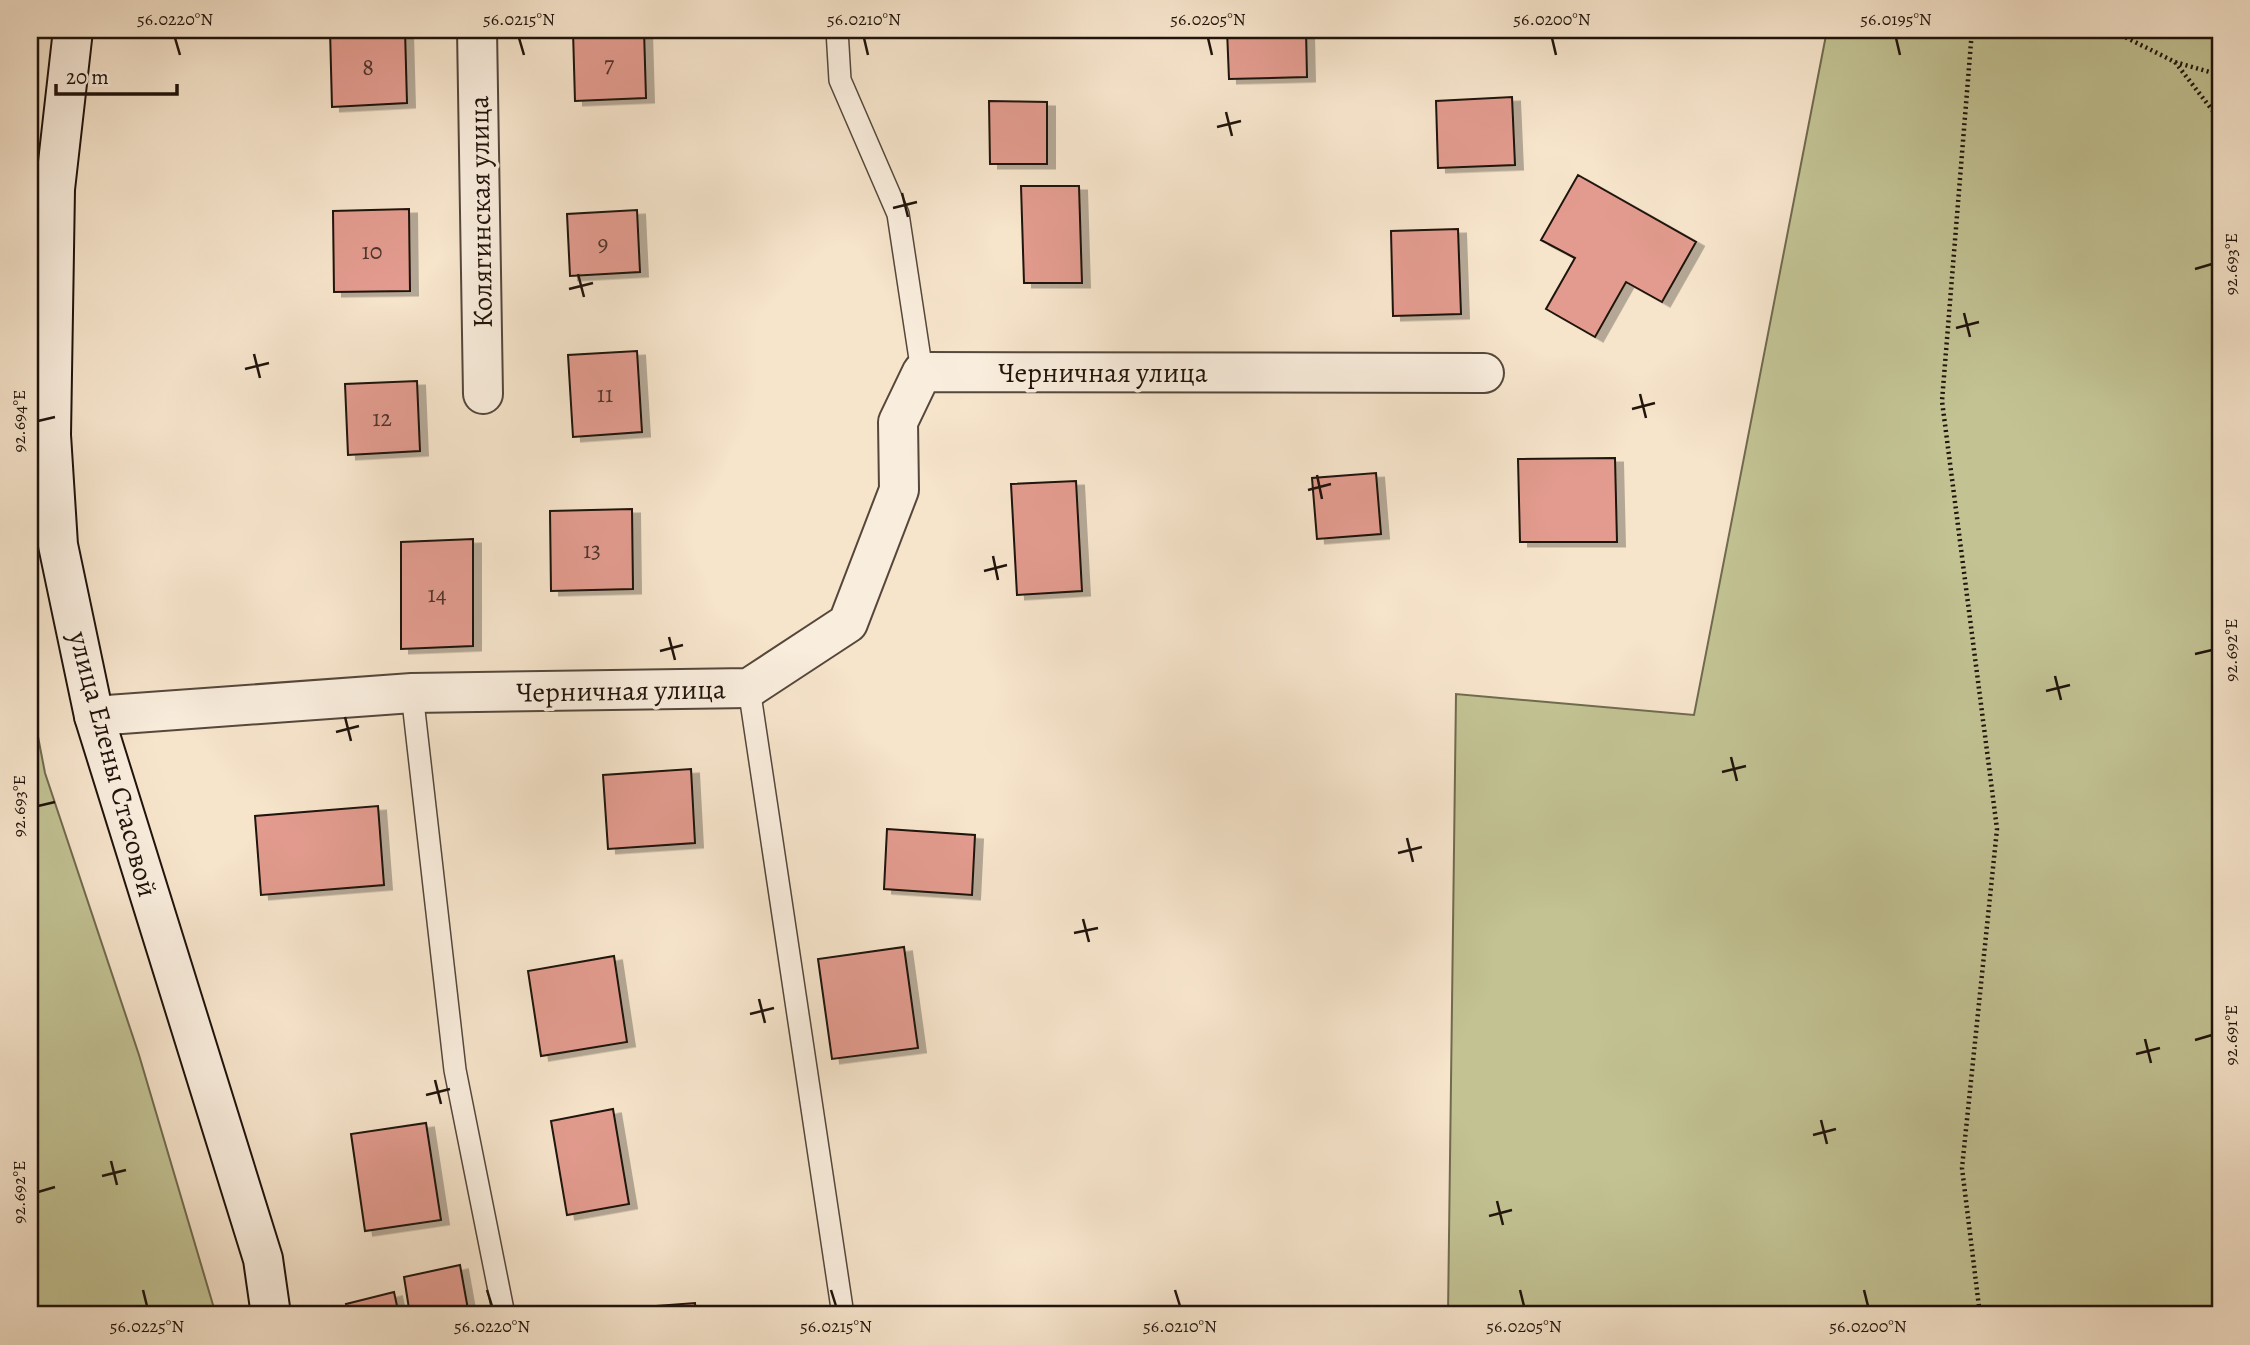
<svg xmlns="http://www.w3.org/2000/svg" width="2250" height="1345" font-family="Alegreya,serif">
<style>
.green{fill:#c2c293;stroke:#706a4f;stroke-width:2}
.building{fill:#e29b8e;stroke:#1f130b;stroke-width:2;filter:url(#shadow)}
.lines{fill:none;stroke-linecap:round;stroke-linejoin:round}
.lane-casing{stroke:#55473b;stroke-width:24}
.street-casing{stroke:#55473b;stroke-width:42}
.secondary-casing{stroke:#1f130b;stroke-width:42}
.path{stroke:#1f130b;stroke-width:4.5;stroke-dasharray:2 3.5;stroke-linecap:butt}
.lane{stroke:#f9eddd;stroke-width:21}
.street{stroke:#f9eddd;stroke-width:38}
.secondary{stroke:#f9eddd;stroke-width:38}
.ticks{fill:none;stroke:#1f130b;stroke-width:2.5}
.labels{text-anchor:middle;stroke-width:7;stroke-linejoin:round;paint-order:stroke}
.number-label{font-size:24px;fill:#50352c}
.street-label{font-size:28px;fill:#1f130b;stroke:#f9eddd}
.neatline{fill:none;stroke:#1f130b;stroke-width:2.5}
.ticks-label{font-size:18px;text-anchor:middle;fill:#1f130b}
</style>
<defs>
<filter id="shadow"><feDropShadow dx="8" dy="4.5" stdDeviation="0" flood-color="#0004"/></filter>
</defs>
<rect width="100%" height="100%" fill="#f6e4cb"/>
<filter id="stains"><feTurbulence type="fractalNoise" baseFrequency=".00286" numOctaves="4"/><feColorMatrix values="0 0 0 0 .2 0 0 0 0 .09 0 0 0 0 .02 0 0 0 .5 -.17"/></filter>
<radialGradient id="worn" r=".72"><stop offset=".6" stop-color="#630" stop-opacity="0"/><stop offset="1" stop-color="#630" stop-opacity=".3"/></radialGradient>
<path class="green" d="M1827 30H2220V1315H1448L1456 694 1694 715Z
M30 695 45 773 139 1055 216 1315H30Z"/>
<path class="building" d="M330 30H405L407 103 332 107Z
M644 30 646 98 575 101 573 31Z
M1227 30H1306L1307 77 1229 79Z
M1512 97 1515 165 1438 168 1436 101Z
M989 101 1047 102V164H990Z
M1578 175 1696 242 1662 302 1626 282 1595 337 1546 309 1575 258 1541 240Z
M1021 186H1079L1082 283H1024Z
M409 209 410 291 334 292 333 211Z
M637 210 640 272 570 276 567 214Z
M1458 229 1461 314 1393 316 1391 231Z
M637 351 642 432 573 437 568 355Z
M417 381 420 451 348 455 345 384Z
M1615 458 1617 542H1520L1518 459Z
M1376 473 1381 534 1317 539 1312 478Z
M1076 481 1082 591 1017 595 1011 484Z
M632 509 633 589 551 591 550 511Z
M473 539V646L401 649V542Z
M691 769 695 843 608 849 603 775Z
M378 806 384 885 261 895 255 816Z
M887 829 975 835 972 895 884 889Z
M904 947 918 1048 832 1059 818 959Z
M614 956 627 1042 541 1056 528 971Z
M613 1109 629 1204 567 1215 551 1121Z
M426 1123 441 1220 365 1231 351 1134Z
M460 1265 469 1315H410L404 1277Z
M394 1292 399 1315H349L346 1304Z
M695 1303 696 1315H591L590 1311Z"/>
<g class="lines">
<defs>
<path id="lane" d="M837 30 840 80 898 214 922 372
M749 688 843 1315
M412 693 455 1070 504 1315"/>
<path id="street" d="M477 30 483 394
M94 716 412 693 749 688 848 623 899 490 898 422 922 372 1484 373"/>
<path id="secondary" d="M73 30 55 189 51 435 58 545 94 716 263 1259 271 1315"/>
</defs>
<use href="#lane" class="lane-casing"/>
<use href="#street" class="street-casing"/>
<use href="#secondary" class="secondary-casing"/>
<path class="path" d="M1972 30 1942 401 1997 829 1962 1168 1980 1315
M2111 30 2175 62 2220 75
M2175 62 2220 120"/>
<use href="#lane" class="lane"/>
<use href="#street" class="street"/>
<use href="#secondary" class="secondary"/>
</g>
<path class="ticks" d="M175 38 180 55M519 38 524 55M864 38 868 55M1208 38 1212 55M1552 38 1556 55M1896 38 1900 55M1226 112 1232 136M1217 127 1241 121M902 193 908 217M893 208 917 202M2195 269 2212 264M578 274 584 297M569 289 593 283M1964 313 1970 337M1956 328 1979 322M254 354 260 378M245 369 269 363M1640 394 1646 418M1632 409 1655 403M38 421 55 417M1317 475 1322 499M1308 490 1331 484M993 556 998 580M984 571 1007 565M669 637 675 660M660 651 683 645M2195 654 2212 650M2055 676 2061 700M2046 691 2070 685M345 717 351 741M336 732 359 726M1731 757 1737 781M1722 772 1746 766M38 806 55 802M1407 838 1413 862M1398 853 1422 847M1083 919 1089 942M1074 933 1098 928M759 999 765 1023M750 1014 774 1008M2145 1039 2151 1063M2195 1040 2212 1035M2136 1054 2160 1048M435 1080 441 1104M426 1095 450 1089M1821 1120 1827 1144M1813 1135 1836 1129M111 1161 117 1185M102 1176 126 1170M38 1192 55 1187M1497 1201 1503 1225M1489 1216 1512 1210M143 1290 147 1306M487 1290 492 1306M831 1290 836 1306M1175 1290 1180 1306M1520 1290 1524 1306M1864 1290 1868 1306"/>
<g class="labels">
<g class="number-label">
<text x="609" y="72">7</text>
<text x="368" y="75">8</text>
<text x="603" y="251">9</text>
<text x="372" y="259">10</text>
<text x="605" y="402">11</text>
<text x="382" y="426">12</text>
<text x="592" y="558">13</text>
<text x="437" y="602">14</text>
</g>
<g class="street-label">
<text transform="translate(480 212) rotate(-91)" y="10">Колягинская улица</text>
<text x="1103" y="382">Черничная улица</text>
<text transform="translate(621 690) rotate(-1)" y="10">Черничная улица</text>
<text transform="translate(114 764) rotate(75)" y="10">улица Елены Стасовой</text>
</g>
</g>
<rect width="2250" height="1345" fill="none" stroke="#f6e4cb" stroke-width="77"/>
<path d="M56 84v10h121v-10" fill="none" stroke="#1f130b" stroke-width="3.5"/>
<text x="66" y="84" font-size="21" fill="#1f130b" stroke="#f9eddd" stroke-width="5" paint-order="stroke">20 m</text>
<rect x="38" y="38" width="2174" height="1268" class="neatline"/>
<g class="ticks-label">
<text x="175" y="25">56.0220°N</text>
<text x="519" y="25">56.0215°N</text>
<text x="864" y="25">56.0210°N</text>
<text x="1208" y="25">56.0205°N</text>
<text x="1552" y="25">56.0200°N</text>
<text x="1896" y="25">56.0195°N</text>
<text transform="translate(2231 264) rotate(-90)" y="6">92.693°E</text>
<text transform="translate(19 421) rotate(-90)" y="6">92.694°E</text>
<text transform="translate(2231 650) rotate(-90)" y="6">92.692°E</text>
<text transform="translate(19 806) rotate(-90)" y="6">92.693°E</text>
<text transform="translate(2231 1035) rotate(-90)" y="6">92.691°E</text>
<text transform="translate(19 1192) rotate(-90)" y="6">92.692°E</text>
<text x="147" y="1332">56.0225°N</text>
<text x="492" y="1332">56.0220°N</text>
<text x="836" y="1332">56.0215°N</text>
<text x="1180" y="1332">56.0210°N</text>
<text x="1524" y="1332">56.0205°N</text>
<text x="1868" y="1332">56.0200°N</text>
</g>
<rect width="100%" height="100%" filter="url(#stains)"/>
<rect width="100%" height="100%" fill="url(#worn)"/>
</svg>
